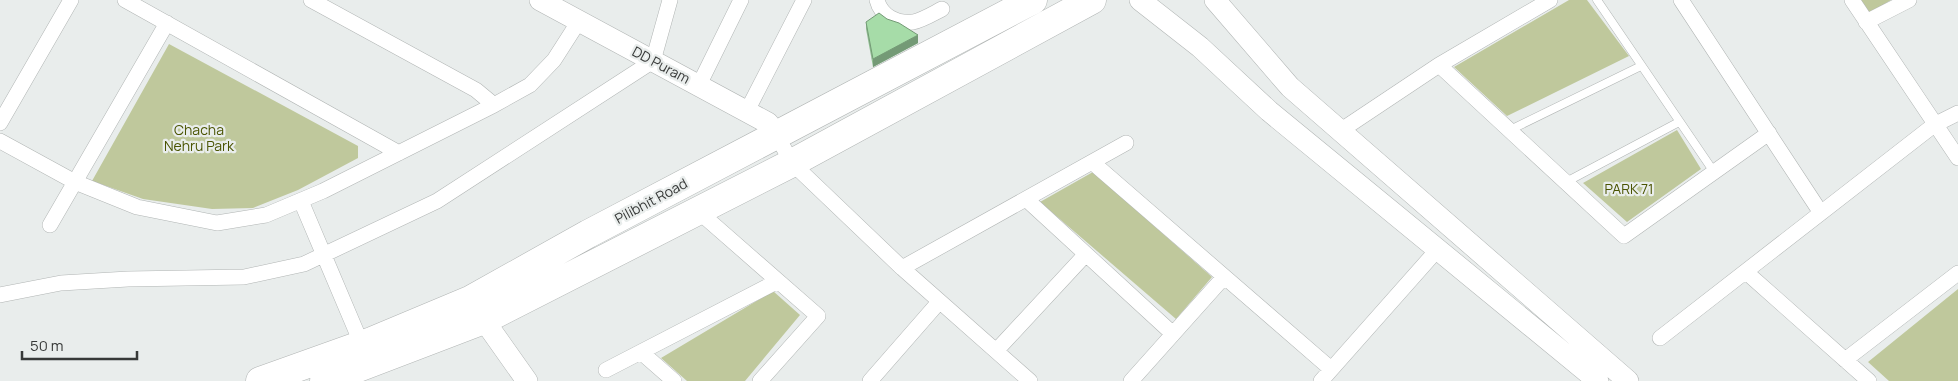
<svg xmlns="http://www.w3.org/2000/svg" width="1958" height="381" font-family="Manrope,sans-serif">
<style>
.green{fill:#bfc89c}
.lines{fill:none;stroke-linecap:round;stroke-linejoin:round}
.lane-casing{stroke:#b1b5b4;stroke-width:9}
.street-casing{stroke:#b1b5b4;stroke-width:16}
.secondary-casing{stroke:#b1b5b4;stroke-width:22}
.highway-casing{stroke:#b1b5b4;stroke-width:29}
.lane{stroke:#fff;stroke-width:8}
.street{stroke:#fff;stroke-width:15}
.secondary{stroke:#fff;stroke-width:21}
.highway{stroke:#fff;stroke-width:28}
.wall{fill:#8fbd90}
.shaded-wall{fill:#749a76}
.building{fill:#a6dca8;stroke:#749a76}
.labels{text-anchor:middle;stroke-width:4.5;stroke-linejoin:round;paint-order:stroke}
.street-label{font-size:14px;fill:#373938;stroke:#e9edec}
.park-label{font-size:14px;fill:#4a5402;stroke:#e9edec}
</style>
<rect width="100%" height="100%" fill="#e9edec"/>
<path class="green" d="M1569 0H1587L1629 56 1507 116 1454 67Z
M1858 0H1891L1868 14Z
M169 44 358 146V158L298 190 253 208 212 209 143 199 92 181Z
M1677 130 1701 169 1627 222 1583 183Z
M1093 172 1212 277 1176 319 1040 202Z
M1958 289V381H1889L1868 362Z
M773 291 800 315 745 381H687L661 358Z"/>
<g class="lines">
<defs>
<path id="lane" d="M1597 0 1714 172
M1510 130 1641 66
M1566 182 1679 122"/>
<path id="street" d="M125 0 399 153
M311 0 476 90 494 105
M877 0C881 16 897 24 913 22 923 20 934 13 942 9
M1681 0 1821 213
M1852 0 1958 158
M1866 22 1909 0
M1439 65 1624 236 1769 133
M699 85 741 0
M747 111 804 0
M0 123 71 0
M1340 131 1439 65 1550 0
M777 136 792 163 902 268 1030 381
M0 141 75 182 137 207 217 223 266 215 323 191 494 105 530 85 554 60 579 21
M1092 162 1331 369
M1026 199 1173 334
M301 201 362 345
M698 211 818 316 760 381
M50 225 167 23
M902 268 1126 143
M1746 272 1869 381
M0 295 61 283 128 279 244 277 304 264 437 201 653 61 670 0
M1660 338 1934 125 1958 113
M996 351 1086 254
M641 352 674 381
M1845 360 1958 273
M606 370 778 281
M870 381 939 302
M1131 381 1224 277
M1321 381 1438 249"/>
<path id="secondary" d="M540 0 768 123 777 136
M1140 0 1200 47 1269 111 1598 381
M1215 0 1290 87 1628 381
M476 309 527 381"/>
<path id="highway" d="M260 381 372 341 470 300 588 234 1033 0
M324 381 484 320 792 163 1092 0"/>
</defs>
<use href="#lane" class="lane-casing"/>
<use href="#street" class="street-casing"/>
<use href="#secondary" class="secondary-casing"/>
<use href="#highway" class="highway-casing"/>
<use href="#lane" class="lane"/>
<use href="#street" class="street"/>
<use href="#secondary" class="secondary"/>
<use href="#highway" class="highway"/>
</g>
<path class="wall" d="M866 22 918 43 873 67 866 29Z"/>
<path class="shaded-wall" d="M918 35V43L873 67V59Z"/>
<path class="building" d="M879 13 887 19 899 23 918 35 873 59 866 22Z"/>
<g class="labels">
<g class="street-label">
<text transform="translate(661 65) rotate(28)" y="5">DD Puram</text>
<text transform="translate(651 201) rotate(-28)" y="5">Pilibhit Road</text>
</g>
<g class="park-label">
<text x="199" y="135">Chacha<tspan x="199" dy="16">Nehru Park</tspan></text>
<text x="1629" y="194">PARK 71</text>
</g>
</g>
<path d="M22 351v8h115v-8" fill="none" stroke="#373938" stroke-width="2.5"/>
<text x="30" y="351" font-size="15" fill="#373938" stroke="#e9edec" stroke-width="4" paint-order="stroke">50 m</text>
</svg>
